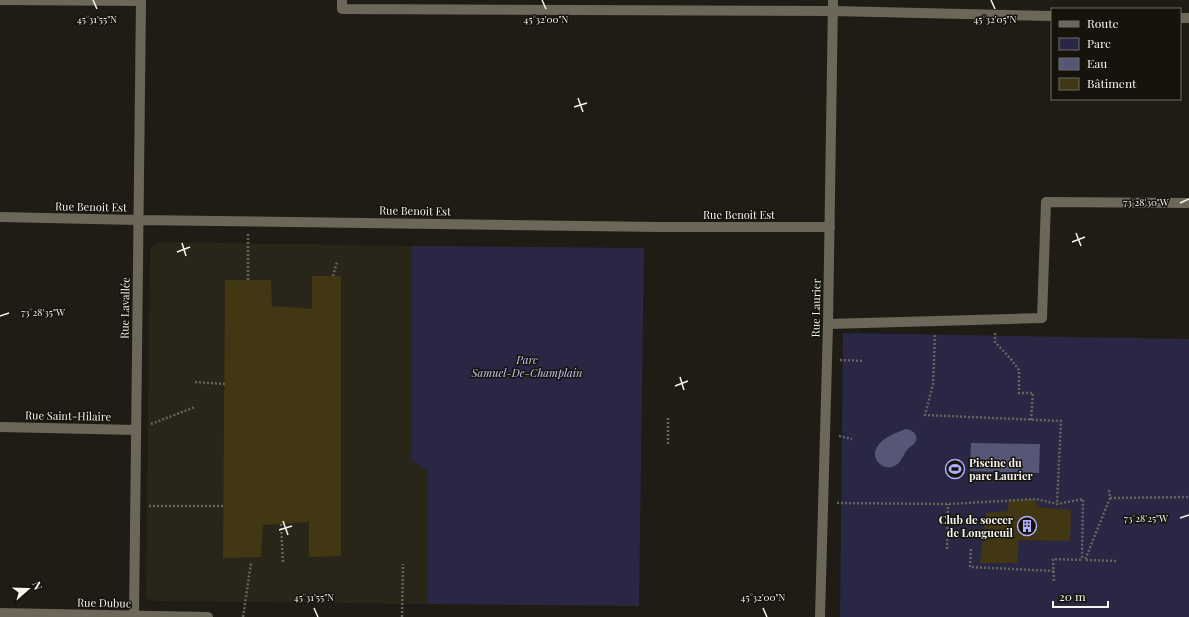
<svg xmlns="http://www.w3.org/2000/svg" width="1189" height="617" font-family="'Playfair Display',serif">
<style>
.built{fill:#292518}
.green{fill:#292743}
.water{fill:#565677}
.building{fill:#413713}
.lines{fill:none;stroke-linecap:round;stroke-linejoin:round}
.path{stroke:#66645e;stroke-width:2.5;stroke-dasharray:2 2;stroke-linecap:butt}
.street{stroke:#6c6758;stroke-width:10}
.ticks{fill:none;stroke:#f4f3ee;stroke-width:1.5}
.labels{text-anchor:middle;stroke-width:3;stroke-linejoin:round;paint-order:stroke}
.street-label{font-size:11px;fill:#f4f3ee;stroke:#15130c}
.park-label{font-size:11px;font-style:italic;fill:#c7c7f7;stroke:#15130c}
.poi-label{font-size:11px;font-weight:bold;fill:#f4f3ee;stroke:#15130c;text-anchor:start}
.ticks-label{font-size:10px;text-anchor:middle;fill:#f4f3ee;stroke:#15130c;stroke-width:3;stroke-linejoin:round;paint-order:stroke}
</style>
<rect width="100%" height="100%" fill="#1e1c15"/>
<path class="built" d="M160 242 412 246V461L428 471V604L154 601 147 599 146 594 150 250 153 245Z"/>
<path class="green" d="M412 246 644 248 639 606 428 604V471L412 461Z
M843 333 1189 339V617H840Z"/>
<path class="water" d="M906 429C914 430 920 437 914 444 912 446 909 447 907 450 903 455 902 461 896 465 885 473 869 459 877 447 883 437 896 433 906 429Z
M971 443 1040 444 1039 473 970 471Z"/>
<path class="building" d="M312 276H341V556L309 557V522L263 525 261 557 223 558 225 280H271L272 306 312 309Z
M1036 499 1037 507 1071 510 1070 541 1019 540 1017 563H980L986 513 1008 511 1009 500Z"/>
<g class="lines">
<path class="path" d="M333 276 337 262
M248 280V234
M995 333V342L1010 358 1019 370V393H1033L1031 420
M935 335 933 384 925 415 1061 421 1057 504
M840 360 863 361
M195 382 225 384
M668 418V445
M151 424 195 407
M839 436 852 439
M1109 490 1110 498 1085 560 1117 561
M1110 498 1189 497
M837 503 948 504 1036 499 1057 504 1083 499 1082 560
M149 506H223
M281 524 283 564
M947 549 948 504
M971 549 970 567 1054 571
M1054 581 1053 559 1083 560
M243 617 251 563
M402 617 403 564"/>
<path class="street" d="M0 0 141 1
M342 0V9L833 11 1052 16
M1180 18H1189
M0 217 138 220 659 227H830
M828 324 1042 318 1046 202 1189 203
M0 427 136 430
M0 613 208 617
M134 617 141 0
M820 617 828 324 833 0"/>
</g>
<path class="ticks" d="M93 0 97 9M542 0 546 9M991 0 995 9M578 98 583 112M574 107 587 103M1180 203 1189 199M1076 233 1081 246M1072 242 1085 237M182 243 186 256M177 252 190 247M0 316 9 313M680 377 684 390M675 386 688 381M1180 518 1189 515M283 521 288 535M279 530 292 526M314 608 318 617M763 608 767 617"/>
<defs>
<symbol id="stadium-ring" viewBox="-11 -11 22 22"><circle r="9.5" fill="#15130c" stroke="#b0aefa" stroke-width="1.5"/><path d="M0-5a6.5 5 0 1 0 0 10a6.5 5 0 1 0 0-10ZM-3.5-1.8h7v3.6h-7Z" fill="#b0aefa"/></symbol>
<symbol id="building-ring" viewBox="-11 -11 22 22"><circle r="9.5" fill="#15130c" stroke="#b0aefa" stroke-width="1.5"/><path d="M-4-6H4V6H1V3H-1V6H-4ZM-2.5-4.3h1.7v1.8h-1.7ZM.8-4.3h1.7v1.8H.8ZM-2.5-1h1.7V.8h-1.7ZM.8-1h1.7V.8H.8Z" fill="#b0aefa"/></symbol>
</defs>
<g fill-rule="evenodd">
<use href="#stadium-ring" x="944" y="458" width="22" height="22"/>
<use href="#building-ring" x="1016" y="515" width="22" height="22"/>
</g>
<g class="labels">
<g class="street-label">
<text transform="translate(91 207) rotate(1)" y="4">Rue Benoit Est</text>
<text transform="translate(415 211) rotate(1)" y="4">Rue Benoit Est</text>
<text x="739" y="219">Rue Benoit Est</text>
<text transform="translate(125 308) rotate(-89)" y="4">Rue Lavallée</text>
<text transform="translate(816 308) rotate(-89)" y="4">Rue Laurier</text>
<text transform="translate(68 416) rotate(1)" y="4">Rue Saint-Hilaire</text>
<text transform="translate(104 603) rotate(1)" y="4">Rue Dubuc</text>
</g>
<g class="park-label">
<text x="527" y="364">Parc<tspan x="527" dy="13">Samuel-De-Champlain</tspan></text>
</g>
<g class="poi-label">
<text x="969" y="467">Piscine du<tspan x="969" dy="13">parc Laurier</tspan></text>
<text x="1013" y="524" text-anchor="end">Club de soccer<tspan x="1013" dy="13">de Longueuil</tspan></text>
</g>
</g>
<g class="ticks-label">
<text x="97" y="23">45°31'55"N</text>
<text x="546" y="23">45°32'00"N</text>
<text x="995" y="23">45°32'05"N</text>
<text x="1146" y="206">73°28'30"W</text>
<text x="43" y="316">73°28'35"W</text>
<text x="1146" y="522">73°28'25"W</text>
<text x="314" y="601">45°31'55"N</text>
<text x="763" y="601">45°32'00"N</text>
</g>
<rect x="1051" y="8" width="130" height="92" fill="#15130c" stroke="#6e6d66"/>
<rect x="1059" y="21" width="20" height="6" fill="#6c6758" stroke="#6e6d66"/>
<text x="1087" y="28" font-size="12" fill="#f4f3ee">Route</text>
<rect x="1059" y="38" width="20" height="12" fill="#292743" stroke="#6e6d66"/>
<text x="1087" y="48" font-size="12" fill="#f4f3ee">Parc</text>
<rect x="1059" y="58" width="20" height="12" fill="#565677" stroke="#6e6d66"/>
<text x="1087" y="68" font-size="12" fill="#f4f3ee">Eau</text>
<rect x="1059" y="78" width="20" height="12" fill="#413713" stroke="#6e6d66"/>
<text x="1087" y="88" font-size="12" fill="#f4f3ee">Bâtiment</text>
<g transform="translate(28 589) rotate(70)" stroke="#15130c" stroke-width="3" paint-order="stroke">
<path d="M0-3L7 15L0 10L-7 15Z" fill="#f4f3ee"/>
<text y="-6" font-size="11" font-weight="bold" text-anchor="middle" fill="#f4f3ee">N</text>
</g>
<path d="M1053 601v6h55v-6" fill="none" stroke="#f4f3ee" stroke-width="2"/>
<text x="1059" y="601" font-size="12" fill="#f4f3ee" stroke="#15130c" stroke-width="3" paint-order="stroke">20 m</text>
</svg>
